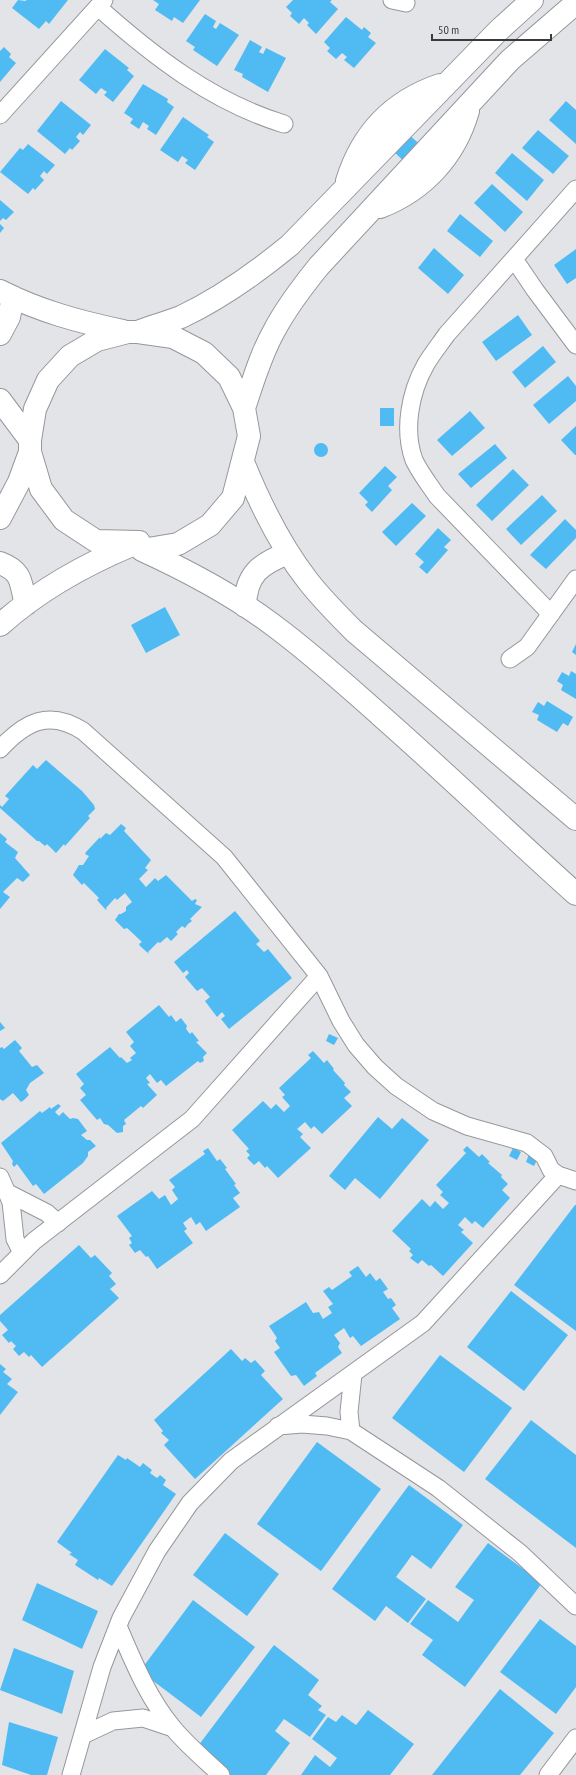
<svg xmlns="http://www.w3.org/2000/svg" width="576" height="1775" font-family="'PT Sans Narrow',sans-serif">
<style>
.building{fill:#50bbf3}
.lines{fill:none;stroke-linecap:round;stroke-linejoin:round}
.minor-casing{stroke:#95979b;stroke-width:19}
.tertiary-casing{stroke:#95979b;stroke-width:24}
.minor{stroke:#fff;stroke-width:17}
.tertiary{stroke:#fff;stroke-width:22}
</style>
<rect width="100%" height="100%" fill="#e2e4e8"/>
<path class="building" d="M18 0 25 1 27 0H68L49 24 46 21 39 29 12 8Z
M153 0H200L183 23 174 17 172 21 155 10 159 4Z
M293 0H332L330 2 338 9 316 34 307 25 309 23 304 18 299 24 290 16 292 13 286 7Z
M205 14 216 21 213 27 216 29 220 23 239 35 217 66 193 50 195 47 186 41Z
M346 17 362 30 364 27 371 33 368 37 376 43 354 68 344 60 347 57 342 53 336 59 327 51 330 48 324 42Z
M250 40 262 47 259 52 263 54 266 48 286 58 268 92 242 77 243 74 234 70Z
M4 47 11 54 9 57 16 63 0 82V51Z
M105 49 129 68 127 70 134 76 113 102 104 95 107 92 101 88 96 94 79 80Z
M143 84 168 99 167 102 174 107 156 135 147 129 149 126 143 122 139 129 130 123 133 119 124 113Z
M61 101 91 125 83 135 80 132 76 137 80 141 72 150 70 148 65 154 37 131Z
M566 101 576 110V144L549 120Z
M183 117 209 135 207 137 214 142 195 170 185 163 188 160 182 156 178 162 160 150Z
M538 130 569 156 553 174 522 148Z
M407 133 425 149 409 166 392 150Z
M28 144 55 165 47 174 44 171 40 176 44 180 35 190 33 188 28 194 0 172 20 148 23 150Z
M512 153 544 180 527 201 495 173Z
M492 184 523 212 505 232 474 203Z
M0 200 14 212 6 220 3 218 0 221Z
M460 214 493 241 480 257 447 231Z
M0 224 4 228 0 233Z
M434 248 464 275 448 294 418 268Z
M576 249V278L567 284 554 265Z
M518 315 532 335 496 361 482 342Z
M543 346 556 362 525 388 512 372Z
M568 376 576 386V401L549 424 533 405Z
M380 408H394V426H380Z
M470 411 485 428 452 456 437 440Z
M576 426V455H575L561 440Z
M314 450a7 7 0 1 1 14 0a7 7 0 1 1-14 0Z
M495 444 507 458 471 488 458 474Z
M385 466 397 477 388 486 392 490 372 512 365 505 368 502 359 493Z
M513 469 529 485 492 521 476 505Z
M542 495 557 511 521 545 506 529Z
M412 503 426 516 396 546 382 532Z
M565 519 576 530V538L546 569 530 555Z
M438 528 451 540 444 547 448 550 427 574 419 567 424 562 415 554Z
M165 607 180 635 146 653 131 625Z
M576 644V655L572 652Z
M571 671 576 674V699L561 690 563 685 557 681 562 672 569 676Z
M547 701 573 717 568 726 563 723 557 732 537 720 539 715 532 712 538 702 544 706Z
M46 760 82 791 94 805 95 809 88 816 90 818 65 846 64 844 56 853 47 844 45 846 39 841H37L0 808V805L2 807 9 799 5 796 33 765 37 769Z
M121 824 126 828 124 831 151 860 145 868 148 870 139 879 146 887 155 878 158 881 166 875 192 901 195 899 197 900 195 904 202 907 190 919 192 921 188 924 185 928 182 926 176 932 178 934 171 941 167 937 160 943 158 942 148 952 149 954 140 946 139 944 142 942 127 928 124 929 115 920 119 914H121L126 911V907L132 902 125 893 117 900 115 898 106 908 107 910 105 909 97 900 99 898 84 883 82 885 73 875 79 865H83L89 856 85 854 86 852 100 837V839L106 833 110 835Z
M0 833 7 839 5 842 18 852 15 858 30 875 23 882 17 878 3 892 10 897 0 909Z
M235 911 260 941 256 944 264 952 268 949 292 978 229 1029 221 1019 225 1016 222 1012 217 1017 205 1001 210 997 202 988 197 991 185 977 189 973 187 970 183 973 174 962Z
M159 1005 169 1017 171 1015 176 1022 181 1018 187 1026 186 1029 190 1034 192 1032 199 1041 196 1042 207 1053 203 1057 204 1061 200 1063 198 1061 166 1086 161 1080 157 1083 150 1074 146 1078 150 1083 147 1084 157 1095 143 1108 141 1106 124 1120 126 1124 123 1126V1132L117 1133 108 1125 104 1124 100 1118 97 1120 80 1100 86 1095 80 1088 84 1084 76 1074 110 1047 120 1058 121 1057 127 1063 132 1060 130 1058 136 1053 130 1046 134 1042 126 1032Z
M0 1022 5 1028 0 1031Z
M329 1034 338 1038 334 1045 326 1041Z
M15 1040 22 1048 19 1051 32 1067 37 1065 44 1073 30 1083 26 1090 29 1095 24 1100 21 1102 13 1093 3 1101 0 1099V1048L2 1047 4 1049Z
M313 1051 324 1063 327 1060 334 1069 333 1070 345 1083 344 1085 351 1092 344 1098 352 1106 322 1134 314 1126 311 1129 305 1122 297 1129 303 1134 300 1137 311 1148 278 1178 267 1166 265 1168 259 1161 254 1165 247 1158 250 1155 246 1151 249 1149 232 1130 263 1101 271 1109 276 1104 284 1112 290 1106 282 1097 285 1095 279 1088 311 1058 308 1055Z
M58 1104 61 1106 55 1112 59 1116 63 1112 70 1119 73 1118 78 1119 87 1131 81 1135 87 1140H90L96 1146 88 1152V1156L83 1163 44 1194 36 1184 33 1186 17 1164 14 1167 12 1164 13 1161 1 1143 40 1111 42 1113 50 1107 51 1109Z
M378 1117 392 1129 402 1118 429 1140 380 1199 355 1178 345 1190 329 1176Z
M467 1146 479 1157 482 1154 490 1162 488 1163 502 1175 501 1177 508 1184 502 1190 510 1198 483 1228 475 1221 472 1224 465 1217 458 1225 464 1230 461 1232 473 1243 443 1276 431 1265 429 1266 422 1260 418 1264 410 1258 413 1255 409 1251 411 1249 392 1231 422 1199 430 1207 435 1201 443 1209 449 1203 440 1195 443 1192 436 1185 466 1153 463 1150Z
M208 1148 217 1161 220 1159 227 1168 225 1169 236 1184 234 1185 240 1193 233 1198 240 1207 206 1231 200 1222 196 1225 191 1217 183 1223 187 1229 184 1231 193 1243 157 1269 148 1256 146 1257 140 1250 135 1253 129 1245 132 1243 129 1238 132 1236 117 1216 152 1191 159 1199 165 1195 171 1205 178 1199 172 1190 175 1187 169 1180 205 1154 203 1151Z
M513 1148 521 1152 517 1160 509 1156Z
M529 1154 538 1158 534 1166 526 1162Z
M575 1205H576V1331L514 1285Z
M79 1245 91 1258 95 1255 112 1273 109 1276 116 1284 110 1289 119 1298 42 1367 31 1355 29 1357 24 1352 19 1356 13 1349 16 1346 11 1341 9 1343 2 1335 8 1330 0 1321V1315Z
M358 1266 366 1277 370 1273 376 1281 380 1278 388 1289 383 1292 388 1299 391 1298 396 1305 392 1308 400 1319 361 1346 353 1336 350 1338 344 1328 334 1335 340 1343 338 1347 342 1353 315 1373 317 1376 304 1386 296 1375 291 1376 274 1352 280 1348 275 1341 277 1338 269 1326 306 1302 313 1313 319 1312 323 1319 332 1313 328 1307 333 1304 323 1291 329 1287 332 1290 352 1276 349 1272Z
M511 1291 568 1335 524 1391 467 1347Z
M231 1349 242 1361 245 1358 251 1363 255 1360 265 1371 261 1375 283 1399 195 1479 164 1445 169 1440 161 1433 163 1431 154 1420Z
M440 1355 512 1408 464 1472 392 1418Z
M0 1364 6 1369 3 1372 12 1379 7 1384 18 1392 0 1415Z
M531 1420 576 1455V1548L485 1479Z
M317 1442 381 1489 321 1571 257 1524Z
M118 1455 126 1460 127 1458 140 1467 143 1463 152 1470 150 1473 157 1478 160 1475 166 1480 163 1485 176 1494 112 1586 99 1578 98 1580 75 1565 78 1560 69 1554 72 1553 57 1542Z
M409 1485 463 1525 431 1569 412 1555 396 1577 426 1599 408 1623 386 1606 375 1621 332 1589Z
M225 1533 279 1574 247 1616 193 1575Z
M488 1543 542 1583 465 1687 422 1655 433 1640 410 1624 428 1600 458 1622 474 1600 455 1587Z
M37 1583 98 1611 82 1649 22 1620Z
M193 1600 255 1647 201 1717 140 1671Z
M540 1619 576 1646V1687L556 1714 500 1672Z
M274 1645 319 1680 308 1695 322 1706 318 1710 326 1715 310 1737 284 1719 275 1731 290 1743 266 1775H228L195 1750Z
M14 1648 74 1671 62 1714 0 1690Z
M500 1689 554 1733 520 1775H432Z
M368 1710 414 1744 390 1775H301L315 1755 330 1767 337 1758 312 1739 328 1717 336 1722 342 1715 356 1725Z
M9 1722 58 1737 47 1775H31L2 1765Z"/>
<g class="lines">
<defs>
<path id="minor" d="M392 0 406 3
M98 7C153 56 212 102 284 124
M0 115 104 0
M514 259 535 290 576 345
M551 614 437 496C429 484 420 473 414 460 403 430 410 392 426 364 432 354 440 344 447 334L576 189
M510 659 527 647 576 579
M0 749C25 722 49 709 83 731L224 857 319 976 341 1021 356 1045 375 1067 396 1086 433 1111 467 1126 527 1143 544 1156 551 1170 558 1175 576 1181
M0 1177 11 1202 15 1239 22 1253
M6 1192 47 1213 58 1223
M0 1275 34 1241 192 1119 319 976
M278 1426 302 1424 327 1426 351 1431 438 1488 520 1553 576 1606
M351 1431 349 1412 353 1374
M118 1626C133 1661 148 1698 173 1728 187 1745 205 1760 221 1775
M83 1735 113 1721 143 1718 173 1728
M71 1775 102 1667 121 1618 157 1551 190 1503 231 1461 423 1323 558 1175
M548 1775 576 1738"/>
<path id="tertiary" d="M347 181C362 133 393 101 440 85
M380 207C424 190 455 156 468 111
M0 291C39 311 80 322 123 331
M140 331C154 326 168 322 181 317 221 298 256 273 290 245L498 31 532 0
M128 332H138L173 337 204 353 229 377 244 408 249 436 233 498 210 525 178 544 142 550 139 542 96 541 64 520 41 489 30 452V440L35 409 48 380 70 356 97 340Z
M0 334 9 317 13 297
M0 400 30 440
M244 408C253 382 260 356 274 331 286 308 302 287 319 266L510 60 576 3
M243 462C260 504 280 545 308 581 322 599 338 615 354 631L576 819
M0 518 19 482 30 452
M142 550C188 571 233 595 273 625 311 653 345 684 380 715 446 773 510 835 576 894
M0 563C24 572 20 584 26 604
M245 606C246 574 260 564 288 553
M0 625C39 590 84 565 132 545"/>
</defs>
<use href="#minor" class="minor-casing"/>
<use href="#tertiary" class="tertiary-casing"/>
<use href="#minor" class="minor"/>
<use href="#tertiary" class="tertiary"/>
</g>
<path d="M432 34v6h119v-6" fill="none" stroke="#393a3b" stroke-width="2"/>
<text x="438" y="34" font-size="12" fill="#393a3b" stroke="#e2e4e8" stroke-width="3" paint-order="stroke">50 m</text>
</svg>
